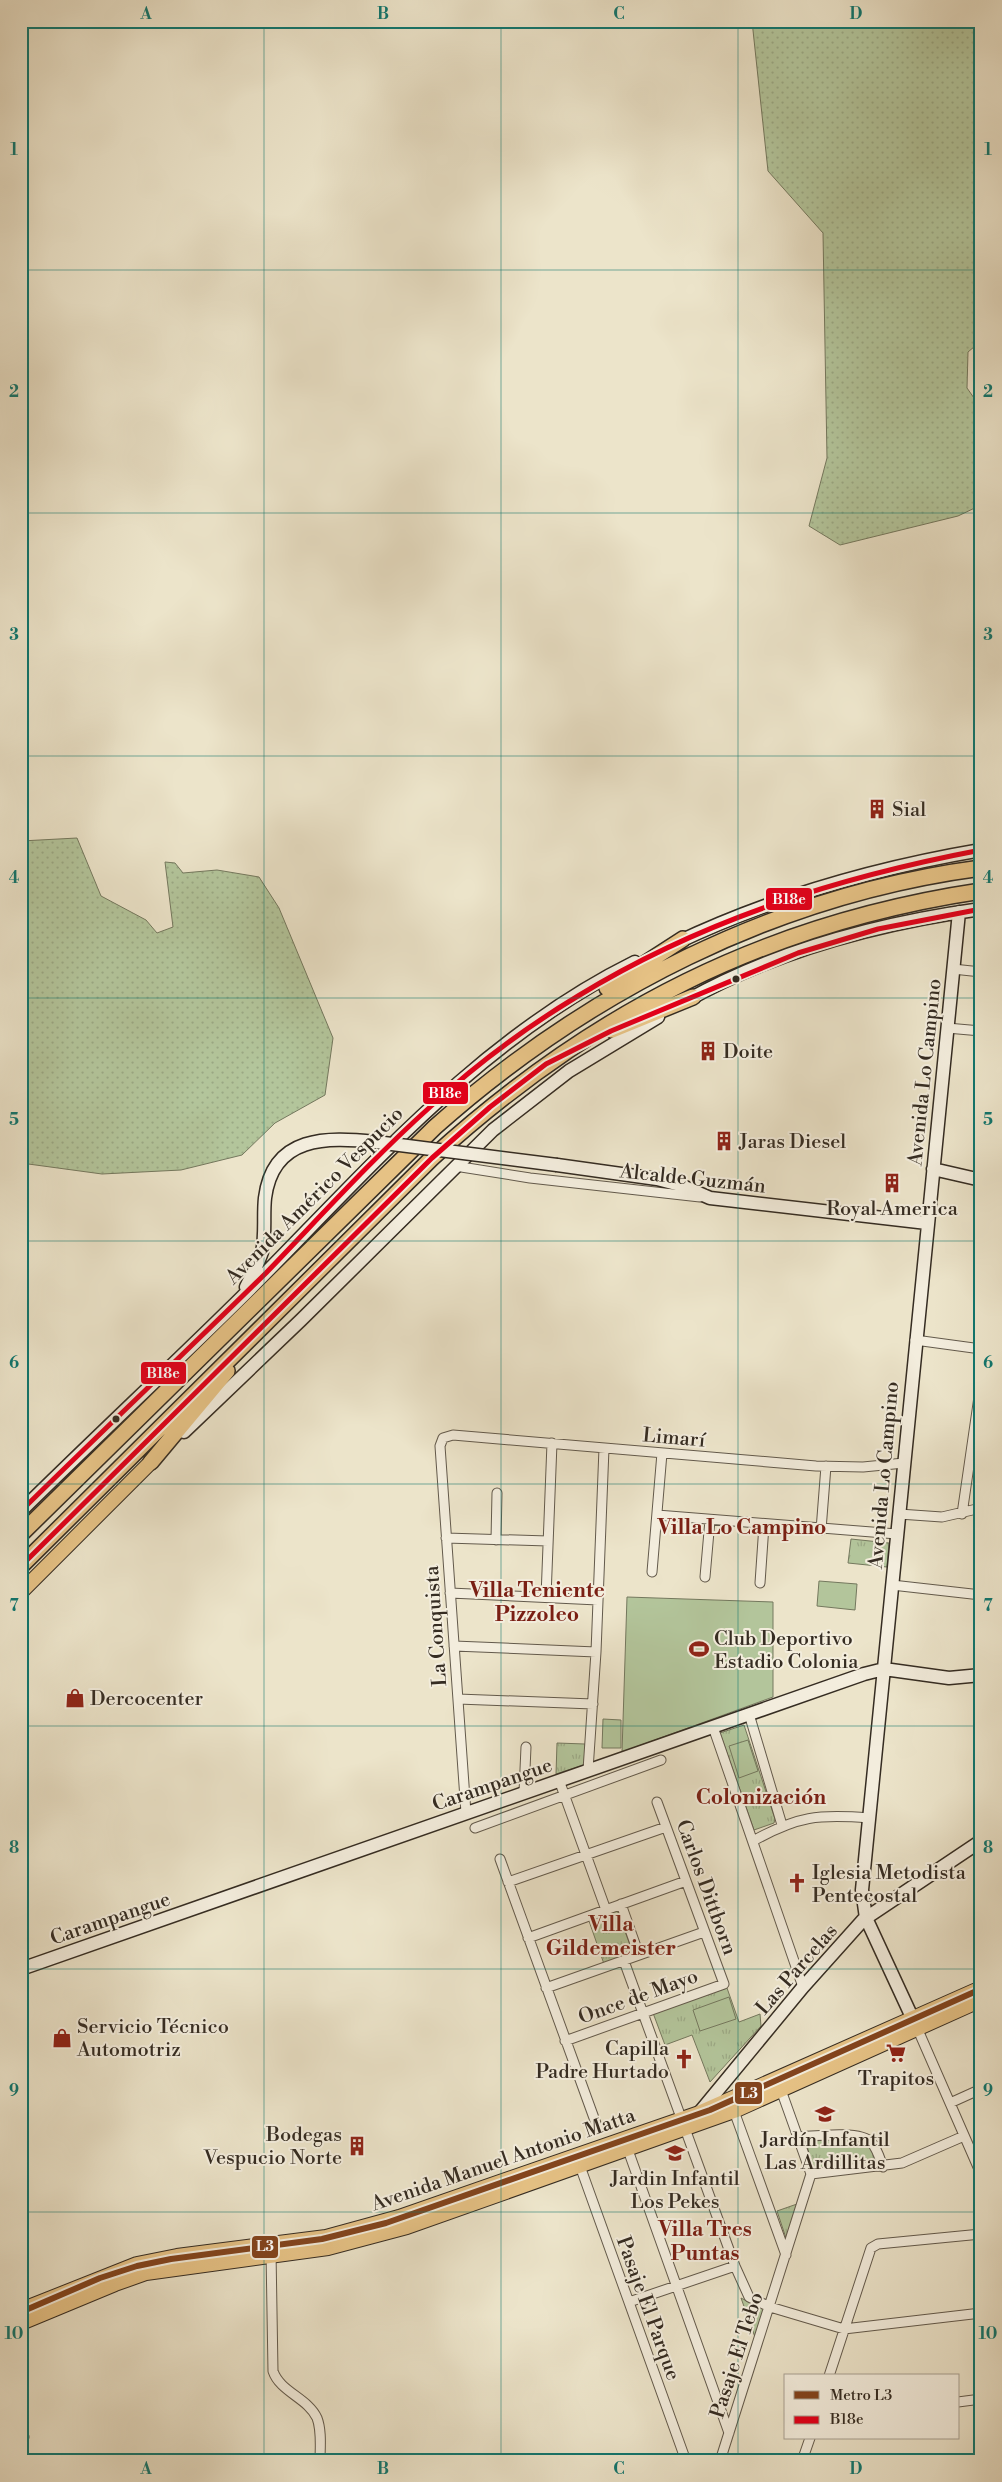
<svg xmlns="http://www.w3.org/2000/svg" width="1002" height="2482" font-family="'Libre Bodoni',serif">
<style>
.grass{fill:url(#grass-dots);stroke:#74785e}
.park{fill:url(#park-tufts);stroke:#74785e}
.pitch{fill:#b3c59b;stroke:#74785e}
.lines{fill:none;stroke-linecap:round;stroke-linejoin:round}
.street-casing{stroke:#635a4c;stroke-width:11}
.secondary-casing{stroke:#352c22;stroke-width:15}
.primary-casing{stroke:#352c22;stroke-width:16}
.highway-casing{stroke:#352c22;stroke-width:18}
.street{stroke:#f3eddd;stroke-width:9}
.secondary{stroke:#f3eddd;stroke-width:12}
.primary{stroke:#e6c285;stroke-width:14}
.highway{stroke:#e6c285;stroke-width:15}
.secondary-bridge-casing{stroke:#352c22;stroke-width:15;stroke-linecap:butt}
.secondary-bridge{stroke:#f3eddd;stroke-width:12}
.bus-1-casing{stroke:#f3eddd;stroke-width:9}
.bus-1{stroke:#e2001a;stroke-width:5}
.metro-1-casing{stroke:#f3eddd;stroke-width:10}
.metro-1{stroke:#83441d;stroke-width:6}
.grid{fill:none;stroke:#0f766e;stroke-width:1;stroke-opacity:0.55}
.bus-dot{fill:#352c22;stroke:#f3eddd;stroke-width:2}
.labels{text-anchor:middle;stroke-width:4;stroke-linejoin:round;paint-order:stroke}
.poi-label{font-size:20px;fill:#352c22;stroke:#f3eddd;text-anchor:start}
.street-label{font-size:20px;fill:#352c22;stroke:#f3eddd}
.neighbourhood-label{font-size:21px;font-weight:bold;fill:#7a1f14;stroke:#f3eddd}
.line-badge{stroke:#f3eddd;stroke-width:2}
.badge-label{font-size:14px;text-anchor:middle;font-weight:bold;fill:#fff}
.neatline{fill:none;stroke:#0f766e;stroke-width:2}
.grid-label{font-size:16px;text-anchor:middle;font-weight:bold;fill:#0f766e}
</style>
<defs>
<pattern id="grass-dots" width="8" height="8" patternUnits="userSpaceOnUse" patternTransform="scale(1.25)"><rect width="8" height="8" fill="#b3c59b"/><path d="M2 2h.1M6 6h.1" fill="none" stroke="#9ba985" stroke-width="1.8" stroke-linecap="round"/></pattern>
<pattern id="park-tufts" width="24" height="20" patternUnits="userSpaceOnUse" patternTransform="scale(1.25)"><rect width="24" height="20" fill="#b3c59b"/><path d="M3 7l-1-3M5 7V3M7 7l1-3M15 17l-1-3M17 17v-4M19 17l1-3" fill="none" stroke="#9ba985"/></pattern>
</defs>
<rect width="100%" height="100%" fill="#ece4ca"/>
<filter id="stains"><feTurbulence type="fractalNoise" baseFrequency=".004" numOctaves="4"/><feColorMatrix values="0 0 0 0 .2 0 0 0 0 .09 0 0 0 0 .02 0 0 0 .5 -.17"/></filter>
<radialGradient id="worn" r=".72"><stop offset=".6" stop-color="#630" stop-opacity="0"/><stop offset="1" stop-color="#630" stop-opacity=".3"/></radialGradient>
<path class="grass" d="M752 21H981V341L968 352 967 388 981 408V505L958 516 840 545 809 526 827 458 823 233 768 171Z
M77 838 101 896 146 920 157 933 173 927 165 862 175 863 183 873 217 870 259 877 279 908 333 1038 325 1095 275 1123 242 1155 181 1170 102 1174 21 1163V841Z"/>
<path class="park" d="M851 1539 889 1543 887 1567 848 1563Z
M744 1725 775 1819 774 1823 754 1830 720 1733Z
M557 1743 585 1744 584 1765 556 1774Z
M617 1910 633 1953 604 1964 589 1921Z
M727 1988 739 2022 760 2014 761 2026 710 2082 692 2035 665 2045 653 2013Z
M860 2138 869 2143 877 2164 813 2170 806 2141Z
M797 2204 786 2238 777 2211Z
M741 2298 764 2310 756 2340Z"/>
<path class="pitch" d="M819 1581 857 1584 855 1610 817 1606Z
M627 1597 773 1602V1697L622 1752Z
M603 1719 621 1720V1748H602Z
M748 1740 758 1771 739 1778 729 1746Z
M729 1997 736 2019 700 2031 693 2010Z"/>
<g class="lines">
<defs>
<path id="street" d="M953 969 981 972
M947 1028 981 1031
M455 1166 530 1178 700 1197
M915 1340 981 1349
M978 1349 981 1333
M899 1514 942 1517 981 1508
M962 1514 981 1383
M657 1515 897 1534
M821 1530 826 1466
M446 1538 548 1541
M496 1540 497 1493
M652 1572 662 1453
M705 1577 710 1520
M760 1583 764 1525
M892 1585 981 1595
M450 1593 598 1600
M546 1597 552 1443
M454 1646 596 1652
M458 1699 593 1704
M749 1714 782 1825
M713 1727 803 1987
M588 1770 596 1652 604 1448
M559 1780 606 1910
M524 1792 526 1747
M466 1813 440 1446 443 1438 453 1435 816 1466 863 1467 904 1463
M475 1828 661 1760
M753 1841C798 1816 818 1814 869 1818
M500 1859 598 2129
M508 1882 666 1827
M621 1904 639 1955
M528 1938 686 1881
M624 1961 735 2266 749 2297 770 2307 844 2329 981 2313
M546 1988 704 1932
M918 2030 981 2174
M565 2041 724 1984 657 1802
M950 2103 981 2089
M734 2111 786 2255
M798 2137C814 2136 861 2130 871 2142 877 2148 880 2159 883 2167
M628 2150 729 2433
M580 2166 686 2461
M811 2174 902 2163 964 2136
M271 2252 273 2371C280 2392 308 2398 317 2418 322 2431 320 2448 320 2461
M629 2302 735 2266
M829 2376 871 2248 878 2244 981 2234
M958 2402 981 2399
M21 2430 24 2437
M720 2461 811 2174 781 2090
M802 2461 810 2438"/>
<path id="secondary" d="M676 943C773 897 875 868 981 850
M686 1001C775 951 880 923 981 909
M557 1165 657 1179 680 1185 710 1198 927 1223
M933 1169 981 1180
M246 1287C252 1275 258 1264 262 1252 266 1235 263 1216 265 1198 273 1135 327 1137 376 1142
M184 1432 301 1320 493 1130 569 1071 658 1017
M21 1511C94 1439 169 1369 242 1297 364 1175 477 1040 635 962
M21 1969 864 1674 884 1669 949 1678 981 1675
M917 2028 866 1918 862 1890 959 912
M699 2113 803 1987 863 1920 981 1841"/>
<path id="primary" d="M21 1592 151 1462
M21 2310 137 2264 177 2256 326 2237 399 2217 699 2113 981 1988
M21 2323 115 2284 146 2273 328 2248 407 2227 734 2111 981 2000"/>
<path id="highway" d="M607 988 683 939
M612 1030 693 997
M151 1462 227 1371
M21 1534 435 1127C588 991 776 895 981 868
M21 1566 432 1158C592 1012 766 923 981 891"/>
</defs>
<use href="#street" class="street-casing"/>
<use href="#secondary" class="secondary-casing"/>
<use href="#primary" class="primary-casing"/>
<use href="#highway" class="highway-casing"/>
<use href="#street" class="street"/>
<use href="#secondary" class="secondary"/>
<use href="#primary" class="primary"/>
<use href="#highway" class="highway"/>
<defs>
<path id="secondary-bridge" d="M376 1142 557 1165"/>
</defs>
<use href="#secondary-bridge" class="secondary-bridge-casing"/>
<use href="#secondary-bridge" class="secondary-bridge"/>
<defs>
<path id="bus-1" d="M21 1511C102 1431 185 1353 266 1273 320 1217 372 1159 430 1107 475 1065 525 1028 578 996 702 920 839 877 981 850
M21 1566 432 1158 490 1107 546 1064 611 1031 798 953 878 929 981 909"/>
</defs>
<use href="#bus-1" class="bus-1-casing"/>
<use href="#bus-1" class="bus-1"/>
<defs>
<path id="metro-1" d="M21 2312 100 2278 137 2266 171 2259 322 2239 386 2223 710 2110 981 1989"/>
</defs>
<use href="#metro-1" class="metro-1-casing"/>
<use href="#metro-1" class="metro-1"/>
</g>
<path class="grid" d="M264 21V2461M501 21V2461M738 21V2461M21 270H981M21 513H981M21 756H981M21 998H981M21 1241H981M21 1484H981M21 1726H981M21 1969H981M21 2212H981"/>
<defs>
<symbol id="building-bare" viewBox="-9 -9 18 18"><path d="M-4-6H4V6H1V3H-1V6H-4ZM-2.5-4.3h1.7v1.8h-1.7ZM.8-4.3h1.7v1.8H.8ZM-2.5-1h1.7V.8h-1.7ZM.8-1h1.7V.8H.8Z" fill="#8f2418" stroke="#f3eddd" stroke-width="2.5" paint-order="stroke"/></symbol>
<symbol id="stadium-bare" viewBox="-9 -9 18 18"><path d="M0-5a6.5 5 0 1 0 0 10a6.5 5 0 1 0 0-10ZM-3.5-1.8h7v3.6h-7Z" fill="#8f2418" stroke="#f3eddd" stroke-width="2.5" paint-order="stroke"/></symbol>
<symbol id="shop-bare" viewBox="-9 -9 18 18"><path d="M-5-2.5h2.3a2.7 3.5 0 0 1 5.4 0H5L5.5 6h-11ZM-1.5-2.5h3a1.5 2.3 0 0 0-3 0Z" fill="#8f2418" stroke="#f3eddd" stroke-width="2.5" paint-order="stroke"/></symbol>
<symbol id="church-bare" viewBox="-9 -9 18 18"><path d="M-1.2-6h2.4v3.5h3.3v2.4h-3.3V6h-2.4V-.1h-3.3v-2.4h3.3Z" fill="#8f2418" stroke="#f3eddd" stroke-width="2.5" paint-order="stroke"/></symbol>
<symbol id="supermarket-bare" viewBox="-9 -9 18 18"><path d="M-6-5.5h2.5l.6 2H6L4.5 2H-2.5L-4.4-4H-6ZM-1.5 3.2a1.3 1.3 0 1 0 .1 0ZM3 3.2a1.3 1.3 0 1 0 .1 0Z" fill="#8f2418" stroke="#f3eddd" stroke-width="2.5" paint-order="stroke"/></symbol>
<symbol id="school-bare" viewBox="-9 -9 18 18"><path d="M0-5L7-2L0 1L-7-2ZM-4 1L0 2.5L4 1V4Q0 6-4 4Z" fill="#8f2418" stroke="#f3eddd" stroke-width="2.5" paint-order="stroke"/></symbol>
</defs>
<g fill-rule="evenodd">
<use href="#building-bare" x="863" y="795" width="28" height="28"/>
<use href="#building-bare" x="694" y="1037" width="28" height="28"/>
<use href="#building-bare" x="710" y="1127" width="28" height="28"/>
<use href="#building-bare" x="878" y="1169" width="28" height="28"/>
<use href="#stadium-bare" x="685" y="1635" width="28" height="28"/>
<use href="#shop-bare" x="61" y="1684" width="28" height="28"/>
<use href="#church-bare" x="783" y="1869" width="28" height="28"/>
<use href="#shop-bare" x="48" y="2024" width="28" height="28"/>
<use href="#supermarket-bare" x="882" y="2039" width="28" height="28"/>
<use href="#church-bare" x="670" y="2045" width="28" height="28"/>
<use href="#school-bare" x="811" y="2100" width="28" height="28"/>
<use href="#building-bare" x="343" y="2132" width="28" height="28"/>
<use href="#school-bare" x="661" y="2139" width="28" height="28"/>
</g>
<g class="bus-dot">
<circle cx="736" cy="979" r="4.5"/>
<circle cx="116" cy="1419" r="4.5"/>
</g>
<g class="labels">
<g class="poi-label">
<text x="892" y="816">Sial</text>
<text x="723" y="1058">Doite</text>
<text x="739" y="1148">Jaras Diesel</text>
<text x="892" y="1215" text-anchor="middle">Royal America</text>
<text x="714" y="1645">Club Deportivo<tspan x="714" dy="23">Estadio Colonia</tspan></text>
<text x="90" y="1705">Dercocenter</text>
<text x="812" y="1879">Iglesia Metodista<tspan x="812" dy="23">Pentecostal</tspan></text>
<text x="77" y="2033">Servicio Técnico<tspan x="77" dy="23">Automotriz</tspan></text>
<text x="669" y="2055" text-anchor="end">Capilla<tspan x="669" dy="23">Padre Hurtado</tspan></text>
<text x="896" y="2085" text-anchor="middle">Trapitos</text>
<text x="342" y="2141" text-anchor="end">Bodegas<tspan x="342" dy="23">Vespucio Norte</tspan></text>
<text x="825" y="2146" text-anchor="middle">Jardín Infantil<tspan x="825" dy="23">Las Ardillitas</tspan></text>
<text x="675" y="2185" text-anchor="middle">Jardin Infantil<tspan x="675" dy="23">Los Pekes</tspan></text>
</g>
<g class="street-label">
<text transform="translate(924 1072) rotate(-84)" y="7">Avenida Lo Campino</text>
<text transform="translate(693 1178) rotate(6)" y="7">Alcalde Guzmán</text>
<text transform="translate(314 1195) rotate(-45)" y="7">Avenida Américo Vespucio</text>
<text transform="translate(674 1437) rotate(5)" y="7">Limarí</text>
<text transform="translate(883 1475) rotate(-85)" y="7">Avenida Lo Campino</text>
<text transform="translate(435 1626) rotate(-94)" y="7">La Conquista</text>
<text transform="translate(492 1784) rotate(-19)" y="7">Carampangue</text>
<text transform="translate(707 1887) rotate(70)" y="7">Carlos Dittborn</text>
<text transform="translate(110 1918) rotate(-19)" y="7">Carampangue</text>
<text transform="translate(796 1969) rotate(-49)" y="7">Las Parcelas</text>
<text transform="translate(638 1996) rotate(-20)" y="7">Once de Mayo</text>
<text transform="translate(503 2159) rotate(-19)" y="7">Avenida Manuel Antonio Matta</text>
<text transform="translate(649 2308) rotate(70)" y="7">Pasaje El Parque</text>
<text transform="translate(736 2355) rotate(-72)" y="7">Pasaje El Tebo</text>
</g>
<g class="neighbourhood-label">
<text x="742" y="1534">Villa Lo Campino</text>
<text x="537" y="1597">Villa Teniente<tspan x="537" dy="24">Pizzoleo</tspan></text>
<text x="761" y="1804">Colonización</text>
<text x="611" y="1931">Villa<tspan x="611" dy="24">Gildemeister</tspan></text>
<text x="705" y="2236">Villa Tres<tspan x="705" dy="24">Puntas</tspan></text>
</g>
</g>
<g class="line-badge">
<rect x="765" y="887" width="48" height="24" rx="5" fill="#e2001a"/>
<rect x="422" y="1081" width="47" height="24" rx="5" fill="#e2001a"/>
<rect x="140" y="1361" width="47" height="24" rx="5" fill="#e2001a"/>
<rect x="734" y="2081" width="29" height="24" rx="5" fill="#83441d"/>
<rect x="251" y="2235" width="28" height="24" rx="5" fill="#83441d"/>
</g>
<g class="badge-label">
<text x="789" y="904">B18e</text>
<text x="445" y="1098">B18e</text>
<text x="163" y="1378">B18e</text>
<text x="749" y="2098">L3</text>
<text x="265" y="2251">L3</text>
</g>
<rect width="1002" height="2482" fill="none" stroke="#ece4ca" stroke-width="55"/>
<rect x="784" y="2374" width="175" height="65" fill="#f3eddd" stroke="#a7a092"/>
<rect x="794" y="2391" width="25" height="8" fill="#83441d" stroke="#a7a092"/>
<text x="830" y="2400" font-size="15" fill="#352c22">Metro L3</text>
<rect x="794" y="2416" width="25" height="8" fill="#e2001a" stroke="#a7a092"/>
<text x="830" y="2424" font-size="15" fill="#352c22">B18e</text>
<rect x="28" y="28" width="946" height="2426" class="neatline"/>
<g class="grid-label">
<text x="146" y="19">A</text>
<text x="383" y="19">B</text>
<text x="619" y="19">C</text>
<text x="856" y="19">D</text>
<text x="14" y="155">1</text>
<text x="988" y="155">1</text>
<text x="14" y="397">2</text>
<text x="988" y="397">2</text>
<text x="14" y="640">3</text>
<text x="988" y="640">3</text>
<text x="14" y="883">4</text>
<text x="988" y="883">4</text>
<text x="14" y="1125">5</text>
<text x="988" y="1125">5</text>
<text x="14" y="1368">6</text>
<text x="988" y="1368">6</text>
<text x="14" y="1611">7</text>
<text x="988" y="1611">7</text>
<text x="14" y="1853">8</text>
<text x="988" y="1853">8</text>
<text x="14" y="2096">9</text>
<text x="988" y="2096">9</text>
<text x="14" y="2339">10</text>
<text x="988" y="2339">10</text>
<text x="146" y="2474">A</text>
<text x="383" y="2474">B</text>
<text x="619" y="2474">C</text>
<text x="856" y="2474">D</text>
</g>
<rect width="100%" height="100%" filter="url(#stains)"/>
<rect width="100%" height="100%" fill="url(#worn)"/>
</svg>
